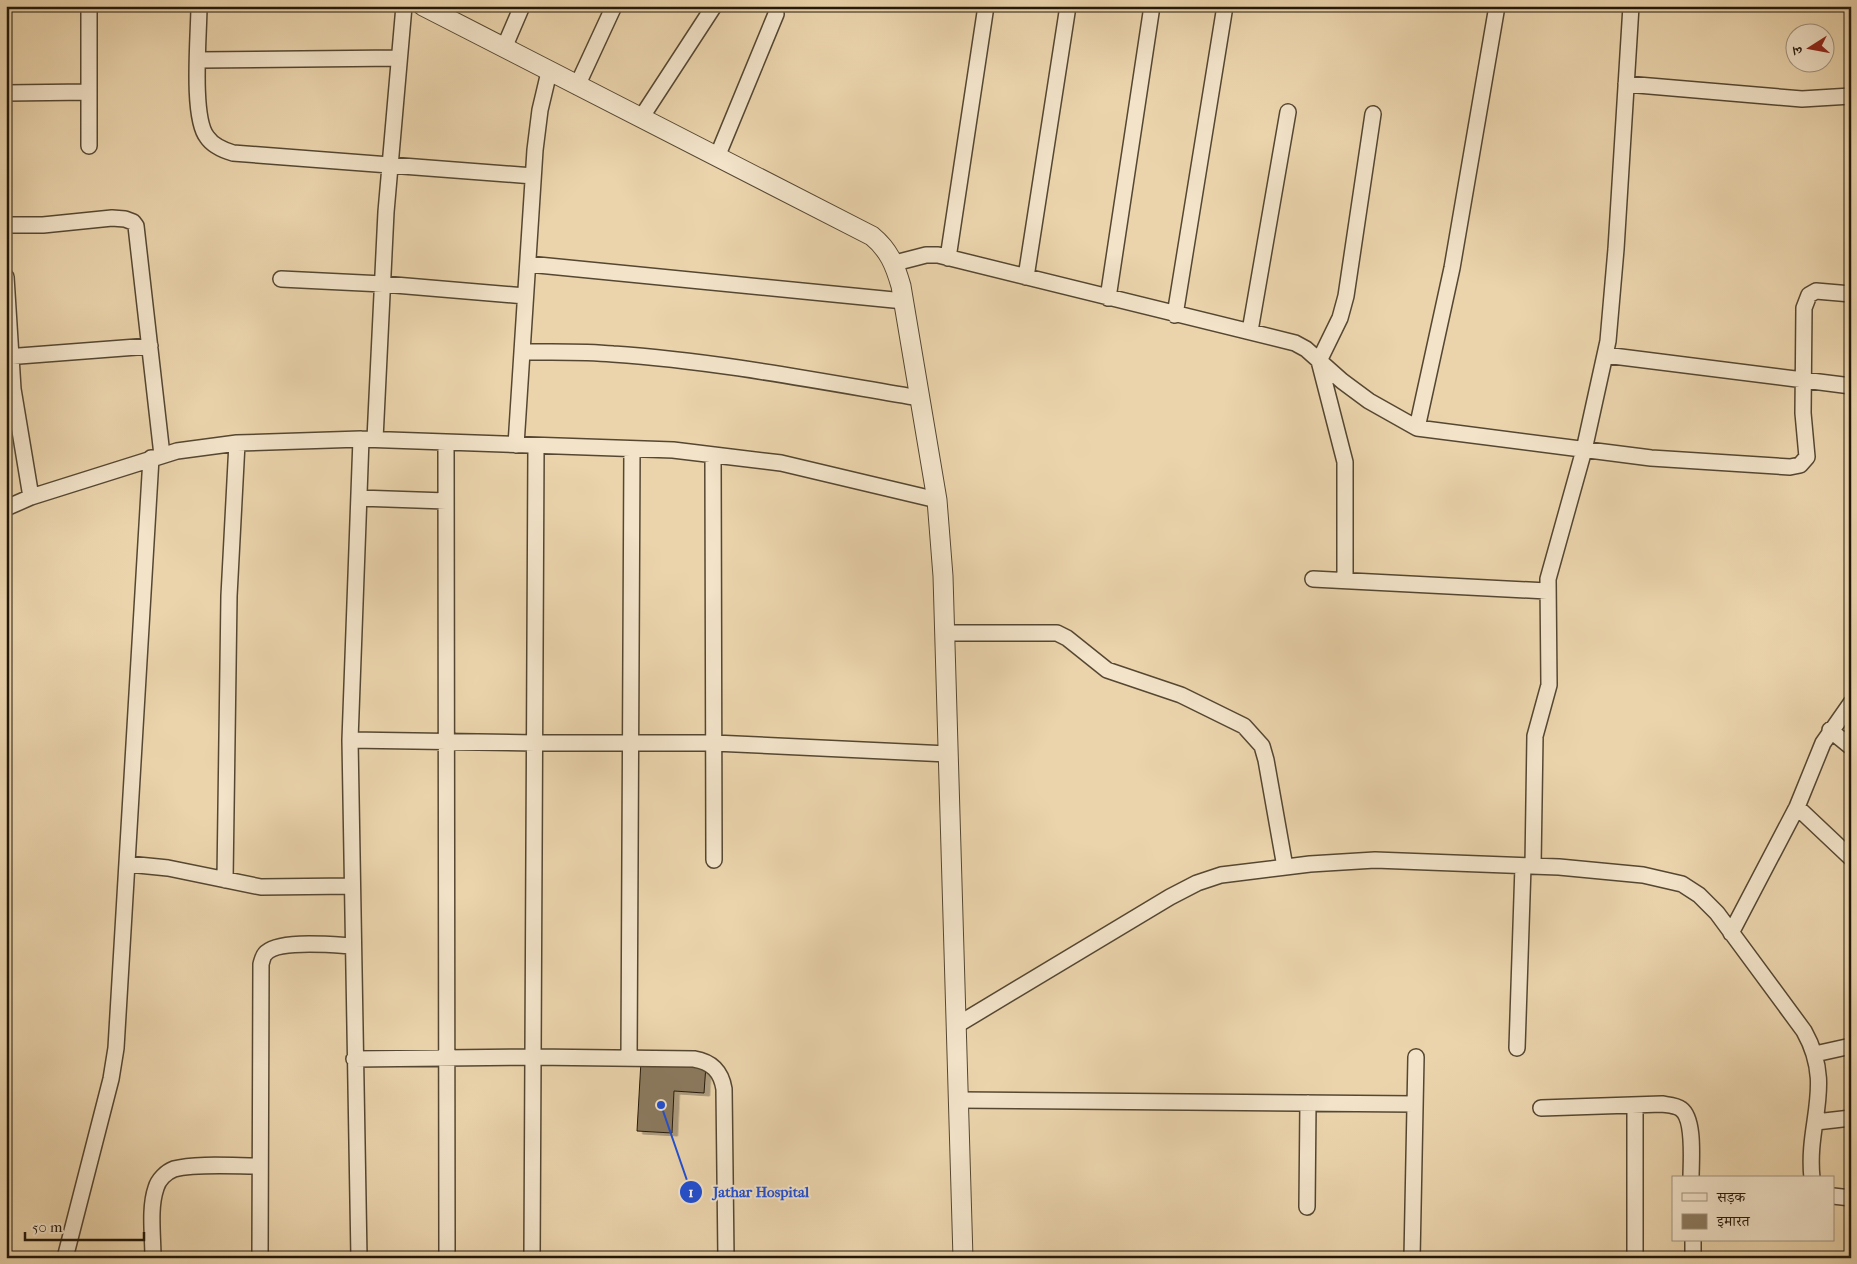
<svg xmlns="http://www.w3.org/2000/svg" width="1857" height="1264" font-family="'IM FELL French Canon','Noto Serif Devanagari',serif">
<style>
.building{fill:#8b7a5e;stroke:#23180a;filter:url(#shadow)}
.lines{fill:none;stroke-linecap:round;stroke-linejoin:round}
.minor-casing{stroke:#554732;stroke-width:18}
.tertiary-casing{stroke:#554732;stroke-width:21}
.minor{stroke:#f2e3c9;stroke-width:15}
.tertiary{stroke:#f2e3c9;stroke-width:19}
.leader{fill:none;stroke:#1d4ed8;stroke-width:2}
.callout-dot{fill:#1d4ed8;stroke:#f2e3c9;stroke-width:2}
.mark-label{font-size:15px;text-anchor:middle;font-weight:bold;fill:#fff}
.callout-label{font-size:15px;text-anchor:middle;font-weight:bold;fill:#1d4ed8;stroke:#f2e3c9;stroke-width:4;stroke-linejoin:round;paint-order:stroke}
</style>
<defs>
<filter id="shadow"><feDropShadow dx="5.5" dy="3" stdDeviation="0" flood-color="#0004"/></filter>
</defs>
<rect width="100%" height="100%" fill="#ebd4ac"/>
<filter id="stains"><feTurbulence type="fractalNoise" baseFrequency=".004" numOctaves="4"/><feColorMatrix values="0 0 0 0 .2 0 0 0 0 .09 0 0 0 0 .02 0 0 0 .5 -.17"/></filter>
<radialGradient id="worn" r=".72"><stop offset=".6" stop-color="#630" stop-opacity="0"/><stop offset="1" stop-color="#630" stop-opacity=".3"/></radialGradient>
<path class="building" d="M641 1061 706 1065 704 1093 674 1091 672 1133 637 1131Z"/>
<g class="lines">
<defs>
<path id="minor" d="M199 6C199 34 191 117 207 137 213 146 223 150 233 153L533 176
M504 48 522 6
M199 60 399 58
M1626 84 1802 99 1851 96
M577 86 614 6
M6 93 89 92
M641 118 714 6
M89 146V6
M717 157 776 14
M6 225H43L112 218 125 219 133 222 136 226 162 455
M948 258 986 6
M895 263 926 255H938L1295 343 1306 349 1342 381 1369 401 1417 428 1651 458 1790 467 1800 465 1807 457 1803 413 1804 308 1809 295 1816 291 1851 294
M528 264 904 301
M6 277 13 389 31 497
M1026 277 1068 6
M281 279 383 284 525 296
M1108 298 1152 6
M1175 315 1225 6
M1250 331 1288 112
M522 352C552 352 583 351 613 354 716 361 818 381 920 398
M1605 355 1851 386
M6 357 150 346
M1417 428 1452 268 1497 6
M375 439 386 212 404 6
M446 443 447 1258
M516 445 535 150 540 110 549 72
M713 455 714 860
M359 498 446 501
M6 508 31 497 177 451 237 443 361 439 673 450 781 463 937 500
M1313 579 1547 591
M1345 580V462L1319 361 1340 318 1346 296 1373 114
M945 633H1057L1067 638 1107 670 1181 695 1244 726 1262 746 1266 760 1285 867
M1830 730 1851 747
M350 740 535 743H714L948 754
M1797 807 1851 858
M128 864 168 868 261 887 352 886
M1533 866 1535 736 1549 685 1548 579 1584 450 1608 341 1616 249 1631 6
M225 880 229 596 237 443
M1731 933 1797 807 1823 743 1851 703
M957 1025 1170 897 1197 883 1221 875 1310 864 1375 860 1559 867 1643 875 1682 884 1699 895 1717 913 1804 1031C1835 1086 1806 1122 1812 1178
M1517 1048 1523 866
M1815 1054 1851 1046
M629 1058 632 449
M354 1059 533 1057 694 1059C712 1062 721 1071 724 1089L726 1258
M959 1100 1415 1104
M1635 1105V1258
M1541 1108 1662 1104C1668 1105 1676 1105 1681 1109 1695 1119 1691 1161 1691 1178
M1816 1122 1851 1118
M1833 1196 1851 1198
M1307 1207 1308 1103
M1693 1240V1258
M65 1258 111 1079 116 1048 151 458
M153 1258C153 1236 149 1208 156 1188 158 1180 166 1172 174 1169 195 1163 236 1166 259 1166
M260 1258 261 964C262 961 263 956 265 954 277 939 334 945 353 946
M359 1258 350 740 361 439
M532 1258 536 446
M1412 1258 1416 1057"/>
<path id="tertiary" d="M423 6 872 236C889 250 895 265 901 286L937 500 943 576 963 1258"/>
</defs>
<use href="#minor" class="minor-casing"/>
<use href="#tertiary" class="tertiary-casing"/>
<use href="#minor" class="minor"/>
<use href="#tertiary" class="tertiary"/>
</g>
<path class="leader" d="M661 1105L691 1192"/>
<g class="callout-dot">
<circle cx="661" cy="1105" r="5"/>
<circle cx="691" cy="1192" r="12"/>
</g>
<g class="mark-label">
<text x="691" y="1197">1</text>
</g>
<g class="callout-label">
<text x="761" y="1197">Jathar Hospital</text>
</g>
<rect width="1857" height="1264" fill="none" stroke="#ebd4ac" stroke-width="25"/>
<rect x="8" y="8" width="1842" height="1249" fill="none" stroke="#23180a" stroke-width="2.5"/>
<rect x="12" y="12" width="1832" height="1239" fill="none" stroke="#23180a"/>
<rect x="1672" y="1176" width="162" height="65" fill="#f2e3c9" stroke="#9f927d"/>
<rect x="1682" y="1193" width="25" height="8" fill="#f2e3c9" stroke="#9f927d"/>
<text x="1717" y="1202" font-size="15" fill="#23180a">सड़क</text>
<rect x="1682" y="1214" width="25" height="15" fill="#8b7a5e" stroke="#9f927d"/>
<text x="1717" y="1226" font-size="15" fill="#23180a">इमारत</text>
<g transform="translate(1810 48) rotate(259)"><circle r="24" fill="#f2e3c9" stroke="#9f927d"/>
<path d="M0-4L9 19L0 12L-9 19Z" fill="#8f2418"/>
<text y="-8" font-size="14" font-weight="bold" text-anchor="middle" fill="#23180a">उ</text>
</g>
<path d="M25 1232v8h119v-8" fill="none" stroke="#23180a" stroke-width="2.5"/>
<text x="32" y="1232" font-size="15" fill="#23180a" stroke="#f2e3c9" stroke-width="4" paint-order="stroke">50 m</text>
<rect width="100%" height="100%" filter="url(#stains)"/>
<rect width="100%" height="100%" fill="url(#worn)"/>
</svg>
